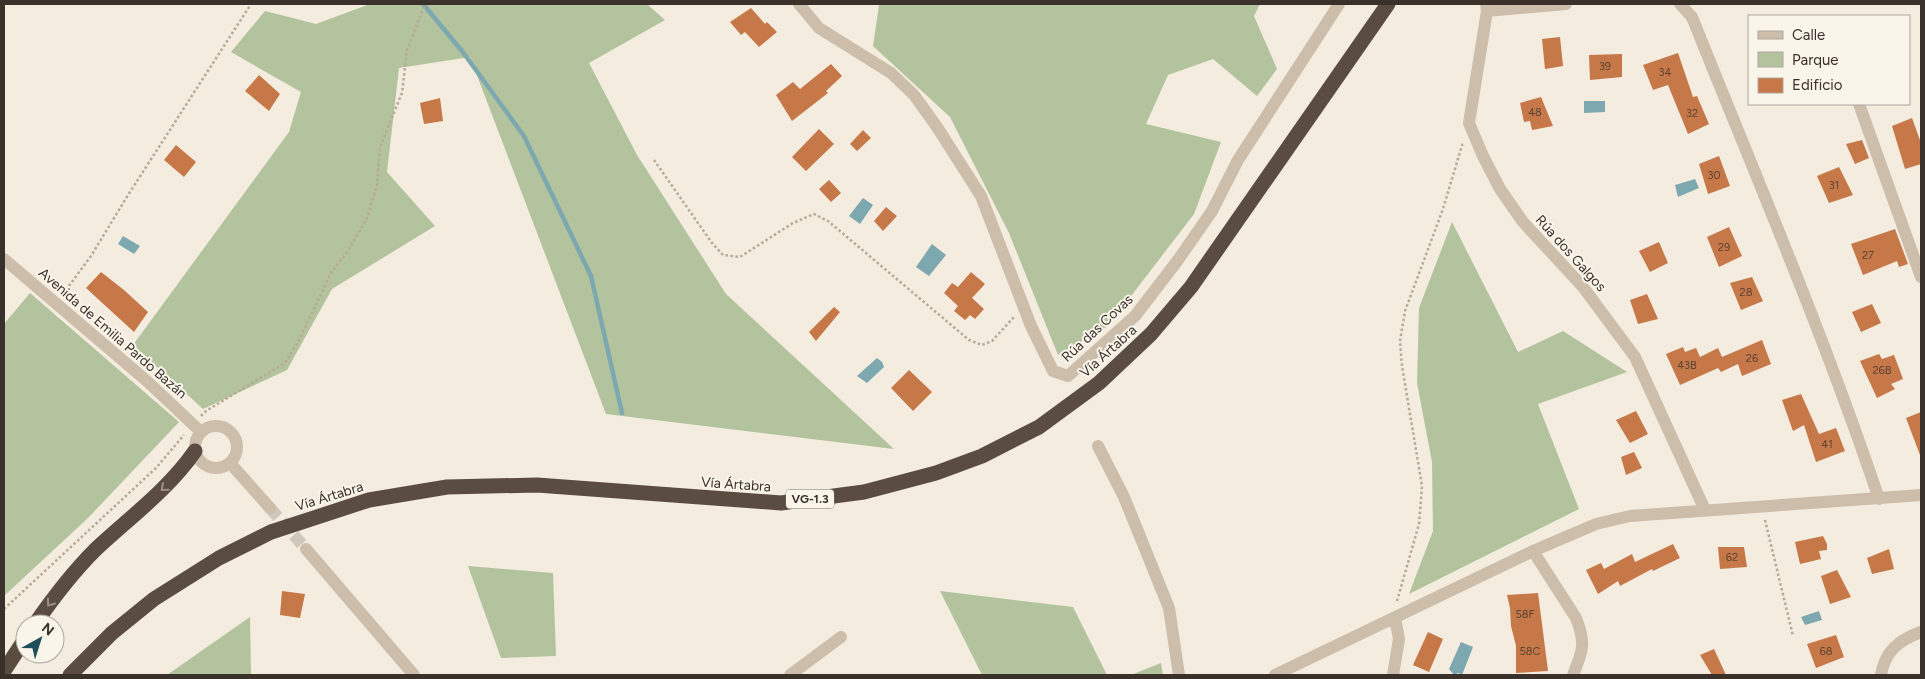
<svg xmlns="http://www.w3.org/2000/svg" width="1925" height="679" font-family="Figtree,sans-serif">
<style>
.green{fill:#b2c39e}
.water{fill:#7da8b0}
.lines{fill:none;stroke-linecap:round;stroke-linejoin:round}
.stream{stroke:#7da8b0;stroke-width:4.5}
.building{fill:#c67849}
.minor-tunnel{stroke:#cec7bb;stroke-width:12;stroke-dasharray:12 6;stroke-linecap:butt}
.path{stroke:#b8a894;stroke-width:2.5;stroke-dasharray:2.5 2.5;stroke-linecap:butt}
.minor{stroke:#ccbeaa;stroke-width:12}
.highway{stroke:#5a4c41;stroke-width:15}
.oneway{stroke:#9a9085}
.labels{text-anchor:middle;stroke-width:4;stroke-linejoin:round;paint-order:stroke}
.number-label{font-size:11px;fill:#5c4332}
.shield{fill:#faf5eb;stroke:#736c64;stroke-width:1}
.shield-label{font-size:12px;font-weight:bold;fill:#39312a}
.street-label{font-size:14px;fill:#39312a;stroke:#faf5eb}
</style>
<rect width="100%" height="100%" fill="#f3ecdf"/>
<path class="green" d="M370 4H647L665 20 589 63 637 155 726 294 894 449 606 414 470 57 399 68 387 172 435 226 332 289 287 370 203 409 133 345 289 132 301 92 231 52 265 11 316 24Z
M881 4H1260L1254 16 1277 69 1257 96 1213 59 1168 75 1146 124 1221 142 1194 214 1108 326 1058 355 1009 233 950 117 873 46 879 5Z
M1452 222 1518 352 1563 331 1627 372 1538 404 1579 509 1409 594 1433 531 1432 462 1417 383 1419 308Z
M30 293 179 422 88 518 4 596V324Z
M468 566 553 573 556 656 501 658Z
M940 591 1073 607 1107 675H982Z
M250 617 251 675H167Z
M1161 663 1163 675H1131Z"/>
<path class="water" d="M1584 101H1605V112L1584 113Z
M1695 179 1699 188 1678 197 1675 185Z
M863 198 873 205 860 224 849 216Z
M123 236 140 246 134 254 118 244Z
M932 244 946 255 929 276 916 267Z
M877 358 882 362 884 367 867 383 857 376Z
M1819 611 1822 620 1805 625 1801 617Z
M1461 642 1473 647 1462 675 1458 673 1454 675 1449 669Z"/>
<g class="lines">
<path class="stream" d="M423 4 462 51 524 136 591 276 622 413"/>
</g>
<path class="building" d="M751 8 765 24 767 22 777 32 759 47 745 32 741 35 730 22Z
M1560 37 1563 66 1545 69 1542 39Z
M1678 53 1693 97 1697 96 1709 124 1688 134 1668 85 1653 90 1643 65Z
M1622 54V77L1590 80 1589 55Z
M831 64 842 76 826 91 828 93 792 121 776 95 793 82 800 89Z
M259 75 280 94 269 111 245 91Z
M1541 97 1553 126 1532 130 1530 121 1524 122 1520 103Z
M440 98 443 121 424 124 420 103Z
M1912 118 1921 143V164L1905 169 1892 126Z
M819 129 834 144 806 171 792 157Z
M863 130 871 138 857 151 850 144Z
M1862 140 1869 158 1855 164 1846 144Z
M176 145 196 162 184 177 164 160Z
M1719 156 1730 186 1708 194 1699 164Z
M1839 167 1853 195 1829 203 1817 176Z
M829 180 841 193 831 202 819 189Z
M886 207 897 216 883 231 874 221Z
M1729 227 1742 256 1719 267 1707 237Z
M1895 229 1908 264 1899 267 1897 261 1863 275 1851 244Z
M1659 242 1668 263 1650 272 1639 251Z
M101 272 124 290 148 312 134 332 86 288Z
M971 272 985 284 972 298 984 309 975 319 970 315 965 320 954 311 958 306 944 293 952 283 958 287Z
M1752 277 1763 301 1741 310 1730 283Z
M1647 294 1658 319 1638 324 1630 300Z
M1872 304 1881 323 1861 332 1852 312Z
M834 307 840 312 816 341 809 332Z
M1762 340 1771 364 1742 376 1738 364 1721 372 1718 368 1680 385 1666 354 1683 347 1685 352 1696 348 1700 357 1718 348 1722 357Z
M1879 354 1882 359 1894 355 1903 379 1891 384 1895 389 1877 398 1860 361Z
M909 370 932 392 913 411 891 388Z
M1801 394 1819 434 1836 428 1845 451 1816 462 1804 425 1793 431 1782 400Z
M1636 411 1648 434 1630 443 1616 420Z
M1921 412V455H1920L1906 418Z
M1634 452 1642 468 1626 475 1621 457Z
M1823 536 1827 544V550L1819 551 1821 559 1800 564 1795 542Z
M1673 544 1680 558 1653 571 1652 569 1620 586 1618 581 1598 594 1586 570 1601 563 1604 569 1632 554 1635 562Z
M1718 547H1744L1747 567 1720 569Z
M1889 549 1894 569 1872 574 1867 558Z
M1837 570 1851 597 1830 604 1821 576Z
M282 591 305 594 300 618 280 615Z
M1538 593 1548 671 1516 673V646L1511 626 1510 608 1507 595Z
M1428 632 1443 639 1429 672 1413 665Z
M1836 635 1844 657 1816 668 1807 644Z
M1714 649 1726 675H1712L1700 655Z"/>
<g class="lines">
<path class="minor-tunnel" d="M270 508 306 549"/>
<path class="path" d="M654 160 712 243 723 255 740 257 793 223 814 214 828 221 969 340 982 345 992 341 1014 317
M63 294 91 256 128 195 251 4
M201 416 206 411 285 363 299 340 331 273 347 252 367 218 377 185 380 147 402 93 407 50 425 4
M1765 520 1793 636
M1397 601 1419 524 1422 486 1402 366 1400 341 1405 311 1443 209 1463 142
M4 609 156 468 184 435"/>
<path class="minor" d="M799 4 819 28 891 73 914 95 937 127 981 196 1031 326 1053 371 1068 376 1135 316 1178 260 1212 211 1238 160 1339 4
M1486 4 1487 11 1469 123 1483 156 1500 189 1523 222 1583 287 1635 357 1705 510
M1680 4 1692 17C1756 177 1824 335 1879 499
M1487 11 1566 4
M1859 104 1921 277
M4 259 148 382 201 432
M195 447a21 21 0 1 1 42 0a21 21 0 1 1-42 0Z
M1098 446 1124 497 1169 608 1179 675
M230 463 270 508
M306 549 414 675
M1533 551 1576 618C1586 643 1583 651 1573 675
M790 675 841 637
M1275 675 1533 551 1596 524 1630 516 1921 495
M1393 675 1399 639 1395 618
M1881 675C1885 651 1899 640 1921 632"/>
<path class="highway" d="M35 624C53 598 73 572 95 550 129 518 168 490 195 451
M4 671 25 639
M70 675 112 633 154 599 219 558 271 532 369 500 447 487 537 485 781 503 864 492 936 473 982 456 1039 427 1099 383 1151 334 1191 287 1388 4"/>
</g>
<defs><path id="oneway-chevron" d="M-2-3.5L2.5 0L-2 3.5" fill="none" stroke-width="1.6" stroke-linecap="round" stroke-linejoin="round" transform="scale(1.25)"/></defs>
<g class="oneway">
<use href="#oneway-chevron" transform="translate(164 488) rotate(139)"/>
<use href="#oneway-chevron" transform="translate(50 603) rotate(126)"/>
</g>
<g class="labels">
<g class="number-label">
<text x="1605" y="70">39</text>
<text x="1665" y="76">34</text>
<text x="1535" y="116">48</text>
<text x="1692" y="117">32</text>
<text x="1714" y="179">30</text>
<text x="1834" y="189">31</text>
<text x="1724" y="251">29</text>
<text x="1868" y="259">27</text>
<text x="1746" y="296">28</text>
<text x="1752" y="362">26</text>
<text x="1687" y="369">43B</text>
<text x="1882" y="374">26B</text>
<text x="1827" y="448">41</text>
<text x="1732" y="561">62</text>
<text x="1525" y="618">58F</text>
<text x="1530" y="655">58C</text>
<text x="1826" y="655">68</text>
</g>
<rect class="shield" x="786" y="489.5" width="48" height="19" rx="4"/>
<g class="shield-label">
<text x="810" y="503">VG-1.3</text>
</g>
<g class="street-label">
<text transform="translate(1571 253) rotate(48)" y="5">Rúa dos Galgos</text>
<text transform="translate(1097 328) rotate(-43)" y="5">Rúa das Covas</text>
<text transform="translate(113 333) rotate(41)" y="5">Avenida de Emilia Pardo Bazán</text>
<text transform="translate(1108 351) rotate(-42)" y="5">Vía Ártabra</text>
<text transform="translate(736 484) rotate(4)" y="5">Vía Ártabra</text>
<text transform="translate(329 496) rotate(-17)" y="5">Vía Ártabra</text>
</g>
</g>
<rect width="1925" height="679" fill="none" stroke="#39312a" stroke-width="10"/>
<rect x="1748" y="15" width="162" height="90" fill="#faf5eb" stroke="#ada79e"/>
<rect x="1758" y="31" width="25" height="8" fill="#ccbeaa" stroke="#ada79e"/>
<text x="1792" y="40" font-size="15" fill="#39312a">Calle</text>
<rect x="1758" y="52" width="25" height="15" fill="#b2c39e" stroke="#ada79e"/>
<text x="1792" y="65" font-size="15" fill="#39312a">Parque</text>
<rect x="1758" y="78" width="25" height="15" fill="#c67849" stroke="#ada79e"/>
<text x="1792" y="90" font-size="15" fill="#39312a">Edificio</text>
<g transform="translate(40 639) rotate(39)"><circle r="24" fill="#faf5eb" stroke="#ada79e"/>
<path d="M0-4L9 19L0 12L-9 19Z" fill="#1f4f5b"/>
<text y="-8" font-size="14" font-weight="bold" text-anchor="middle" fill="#39312a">N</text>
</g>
</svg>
